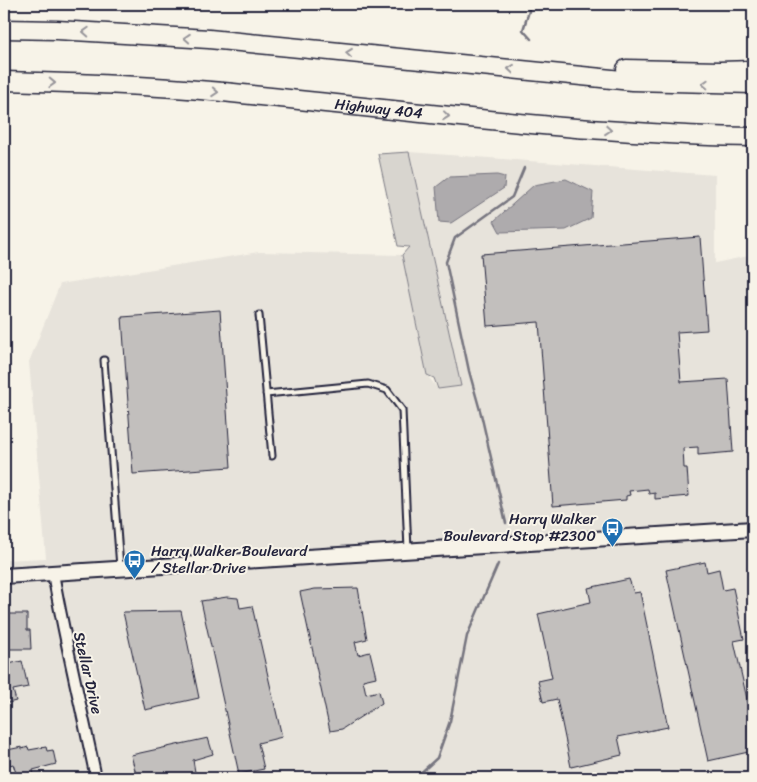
<svg xmlns="http://www.w3.org/2000/svg" width="757" height="782" font-family="Sriracha,sans-serif">
<style>
.built{fill:#e7e3db}
.green{fill:#d8d5cf;stroke:#7d7c85}
.water{fill:#aeabad;stroke:#76747f}
.lines{fill:none;stroke-linecap:round;stroke-linejoin:round}
.stream{stroke:#76747f;stroke-width:2.5}
.building{fill:#c2bfbd;stroke:#22223b}
.lane-casing{stroke:#22223b;stroke-width:9}
.street-casing{stroke:#22223b;stroke-width:14}
.secondary-casing{stroke:#22223b;stroke-width:18}
.highway-casing{stroke:#22223b;stroke-width:21}
.lane{stroke:#f7f3e8;stroke-width:5}
.street{stroke:#f7f3e8;stroke-width:10}
.secondary{stroke:#f7f3e8;stroke-width:14}
.highway{stroke:#f7f3e8;stroke-width:18}
.oneway{stroke:#97959a}
.labels{text-anchor:middle;stroke-width:4;stroke-linejoin:round;paint-order:stroke}
.street-label{font-size:15px;fill:#22223b;stroke:#f7f3e8}
.poi-label{font-size:15px;fill:#22223b;stroke:#f7f3e8;text-anchor:end}
</style>
<rect width="100%" height="100%" fill="#f7f3e8"/>
<filter id="ink" filterUnits="userSpaceOnUse"><feTurbulence type="fractalNoise" baseFrequency=".02" numOctaves="2"/><feDisplacementMap in="SourceGraphic" scale="10" xChannelSelector="R" yChannelSelector="G"/><feConvolveMatrix kernelMatrix="1 2 1 2 8 2 1 2 1" color-interpolation-filters="sRGB"/></filter>
<g filter="url(#ink)">
<path class="built" d="M409 152 715 175V263L753 255V778H4V560L46 558 29 362 60 284 259 252 402 255 427 375 438 389 460 386 432 254Z"/>
<path class="green" d="M409 152 461 386 438 389 434 378 427 375 402 255 409 247 398 246 378 154Z"/>
<path class="water" d="M497 175 505 177 504 188 451 223 439 222 436 187 449 177Z
M566 179 593 192 591 218 566 230 500 232 494 221 534 185Z"/>
<g class="lines">
<path class="stream" d="M529 4V11L523 30 531 39
M506 523 481 414 469 371 446 262 455 238 512 197 524 168
M415 778 437 758 450 721 467 636 498 564"/>
</g>
<path class="building" d="M700 237 707 330 677 332 681 382 728 379 733 452 698 455V447L683 448 684 468H687L689 496 655 499V493L649 494 648 489 629 491 630 495 626 496V500L553 506 539 322 487 326 481 254Z
M220 310 231 467 133 474 122 317Z
M705 562 707 572 719 569 723 590 733 588 744 639 734 641 753 726V751L708 761 666 570Z
M629 579 634 593 640 592 668 727 618 737 622 755 571 767 557 699 543 702 538 681 552 678 538 614 591 602 588 588Z
M358 588 367 639 355 642 358 655 370 652 376 677 363 680 366 694 379 691 382 703 342 729 330 731 300 592 315 589Z
M227 597 238 598 240 608 252 606 282 737 258 743 264 769 239 774 201 601Z
M181 611 199 698 145 710 123 612Z
M4 614H27V630H30L31 649H6V635H4Z
M22 661 28 687 13 690 16 701 4 704V665Z
M208 738 213 754 193 760 196 778H137L131 755Z
M22 747V749L28 747 29 750 46 747 47 751 53 750 56 764 33 770 35 778H19L18 773H16L13 764 10 765 7 750Z"/>
<g class="lines">
<defs>
<path id="lane" d="M259 315 272 456
M104 360 120 567
M266 394 368 384 387 390 402 410 408 550"/>
<path id="street" d="M53 573C65 642 82 710 96 778"/>
<path id="secondary" d="M4 576 753 529"/>
<g id="highway">
<path d="M4 29 57 30 209 39 632 81 753 84"/>
<path d="M626 69 720 71 753 70"/>
<path id="s1" d="M4 81C77 83 150 85 223 92 340 104 458 118 576 128 635 132 694 137 753 137"/>
</g>
</defs>
<use href="#lane" class="lane-casing"/>
<use href="#street" class="street-casing"/>
<use href="#secondary" class="secondary-casing"/>
<use href="#highway" class="highway-casing"/>
<use href="#lane" class="lane"/>
<use href="#street" class="street"/>
<use href="#secondary" class="secondary"/>
<use href="#highway" class="highway"/>
</g>
<defs><path id="oneway-chevron" d="M-2-3.5L2.5 0L-2 3.5" fill="none" stroke-width="1.6" stroke-linecap="round" stroke-linejoin="round" transform="scale(1.25)"/></defs>
<g class="oneway">
<use href="#oneway-chevron" transform="translate(86 32) rotate(-177)"/>
<use href="#oneway-chevron" transform="translate(187 38) rotate(-176)"/>
<use href="#oneway-chevron" transform="translate(349 53) rotate(-174)"/>
<use href="#oneway-chevron" transform="translate(511 69) rotate(-174)"/>
<use href="#oneway-chevron" transform="translate(52 83) rotate(2)"/>
<use href="#oneway-chevron" transform="translate(705 84) rotate(-178)"/>
<use href="#oneway-chevron" transform="translate(215 92) rotate(4)"/>
<use href="#oneway-chevron" transform="translate(446 116) rotate(6)"/>
<use href="#oneway-chevron" transform="translate(608 130) rotate(5)"/>
</g>
</g>
<defs>
<symbol id="bus-pin" viewBox="-11 -11 22 30"><path d="M0 17L-7.5 6A9.5 9.5 0 1 1 7.5 6Z" fill="#1f6fb2" stroke="#f7f3e8"/><path d="M-5-6H5V4H4V6H2V4H-2V6H-4V4H-5ZM-3.5-4V0h7V-4ZM-3.5 1.2v1.5H-2V1.2ZM2 1.2v1.5H3.5V1.2Z" fill="#fff"/></symbol>
</defs>
<g fill-rule="evenodd">
<use href="#bus-pin" x="600" y="516" width="25" height="34"/>
<use href="#bus-pin" x="122" y="548" width="25" height="34"/>
</g>
<g class="labels">
<g class="street-label">
<text dy="5" stroke="none"><textPath href="#s1" startOffset="376">Highway 404</textPath></text>
<text transform="translate(88 673) rotate(77)" y="5">Stellar Drive</text>
</g>
<g class="poi-label">
<text x="596" y="524">Harry Walker<tspan x="596" dy="17">Boulevard Stop #2300</tspan></text>
<text x="151" y="556" text-anchor="start">Harry Walker Boulevard<tspan x="151" dy="17">/ Stellar Drive</tspan></text>
</g>
</g>
<rect width="757" height="782" fill="none" stroke="#f7f3e8" stroke-width="20"/>
<rect x="10" y="10" width="737" height="762" fill="none" stroke="#22223b" stroke-width="2" filter="url(#ink)"/>
</svg>
